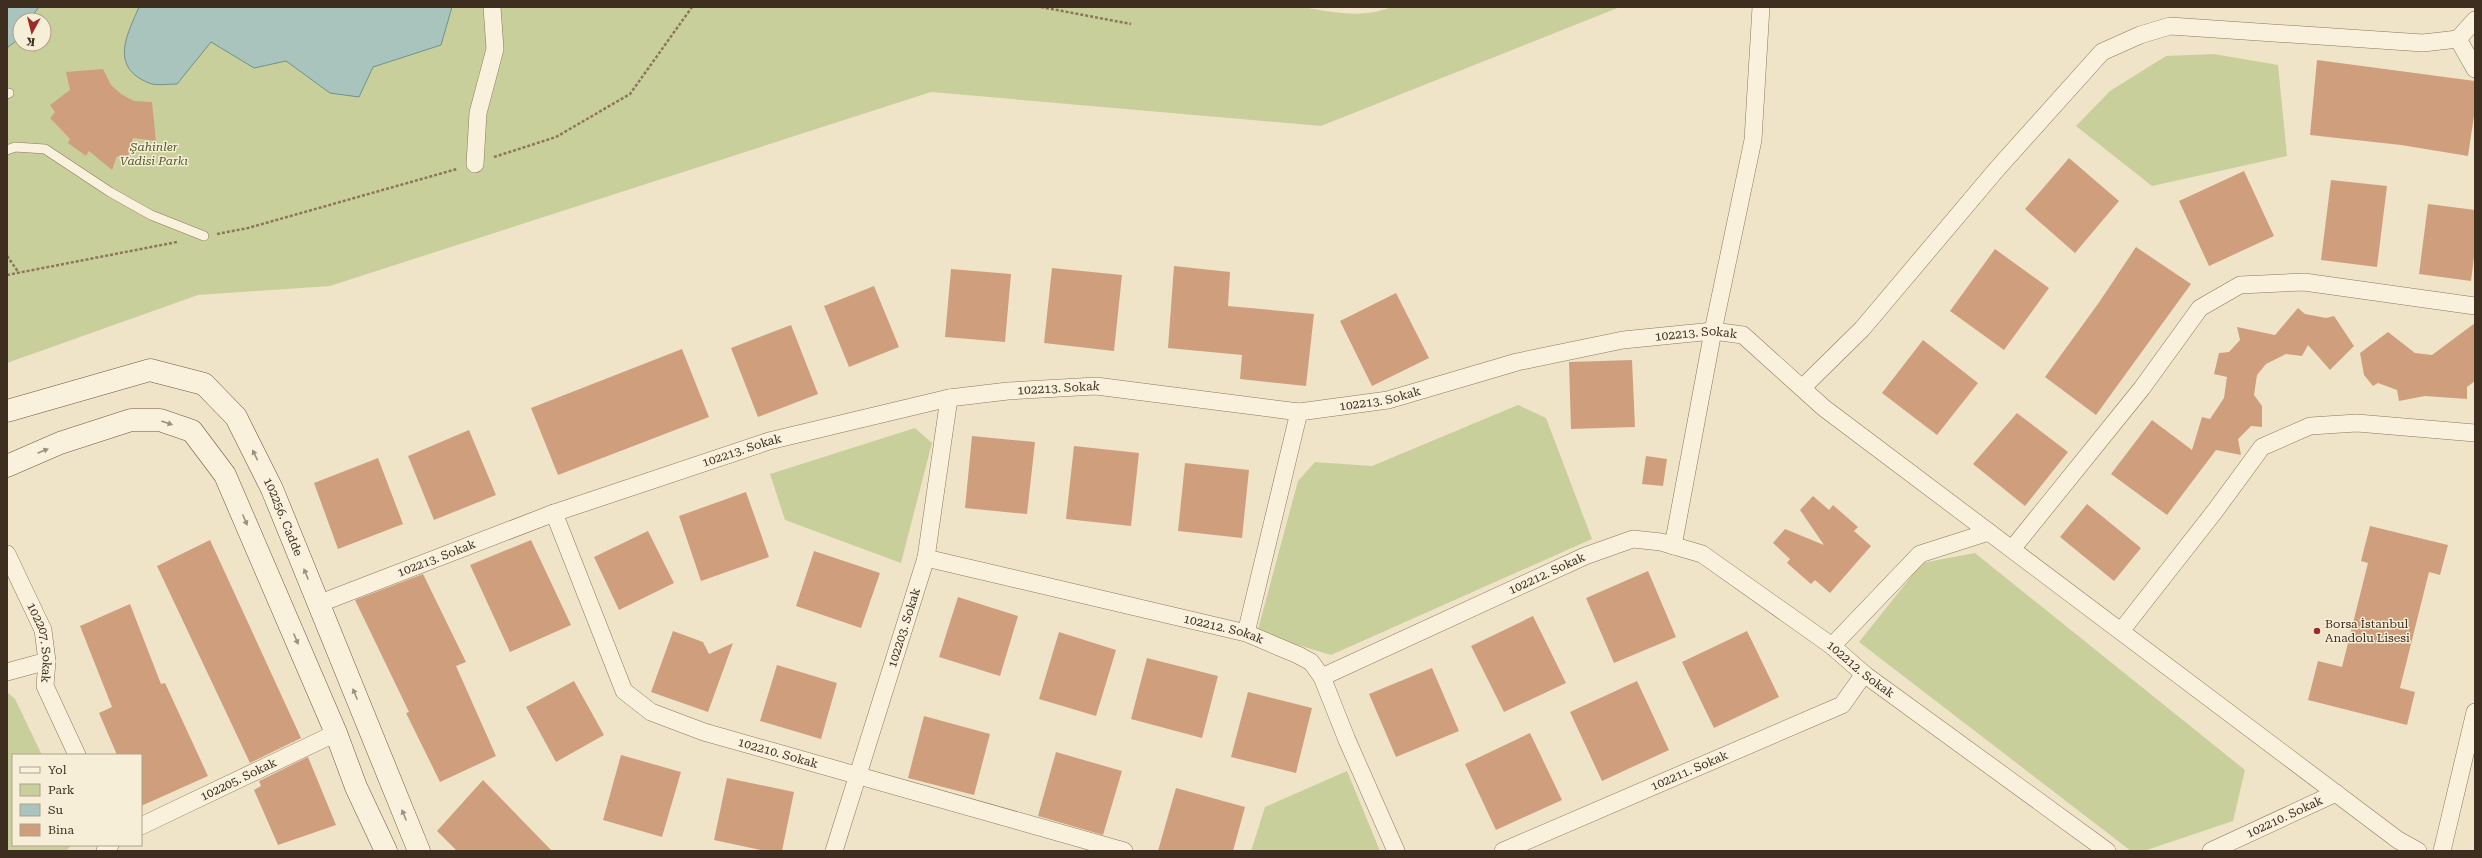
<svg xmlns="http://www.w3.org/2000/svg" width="2482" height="858" font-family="'Roboto Serif',serif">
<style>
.green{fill:#c9cf9b;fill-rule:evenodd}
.water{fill:#a9c4bc;stroke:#6f938a}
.building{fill:#cf9f7d}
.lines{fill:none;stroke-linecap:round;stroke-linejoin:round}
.lane-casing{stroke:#8d765c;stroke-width:10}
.street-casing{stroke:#8d765c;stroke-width:18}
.secondary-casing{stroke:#6f573f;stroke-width:23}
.path{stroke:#8d765c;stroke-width:2.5;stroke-dasharray:3 2;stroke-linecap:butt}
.lane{stroke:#faf1dc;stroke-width:9}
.street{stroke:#faf1dc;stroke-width:17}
.secondary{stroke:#faf1dc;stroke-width:22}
.oneway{fill:#9c907e}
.poi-dot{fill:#9e2a2b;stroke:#f7eed8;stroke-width:1.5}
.labels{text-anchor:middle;stroke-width:3;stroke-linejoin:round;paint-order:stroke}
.park-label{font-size:12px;font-style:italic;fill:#4d5a26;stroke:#f7eed8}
.street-label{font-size:12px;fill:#3d2e20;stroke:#f7eed8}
.poi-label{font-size:12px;fill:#3d2e20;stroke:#f7eed8;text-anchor:start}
</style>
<rect width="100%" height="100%" fill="#f0e4c8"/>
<path class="green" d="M7 7H1302C1333 12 1362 19 1391 7H1620L1321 126 931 92 330 286 198 295 7 363ZM20 20H44V44H20Z
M2214 54 2278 65 2287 156 2152 186 2076 126 2110 91 2166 56Z
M1518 405 1546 418 1592 539 1331 655 1257 633 1298 481 1315 462 1372 466Z
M915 428 932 443 901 563 785 520 770 474Z
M1975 553 2245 770 2233 821 2144 851H2131L1859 642 1922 563Z
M7 692 15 699 42 755H13V845H72L66 851H7Z
M1347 771 1380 851H1251L1265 807Z"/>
<path class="water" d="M7 7H39L29 20H20V38L7 48Z
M139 7H452L441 45 373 67 359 97 330 93 286 61 254 68 211 42 177 84C169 84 156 86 149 83 109 67 127 35 139 7Z"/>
<path class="building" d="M2317 60 2475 81V109L2468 156 2401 145 2310 135Z
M103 69 111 85 121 94 134 101 152 102 156 141 133 138 127 160 117 156 112 170 89 151 86 156 68 143 70 139 50 118 55 112 50 105 70 90 66 72Z
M2069 158 2119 201 2075 253 2025 209Z
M2244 171 2274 236 2209 266 2179 201Z
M2331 180 2387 186 2377 267 2321 260Z
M2428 204 2475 210V249L2471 281 2419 274Z
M2136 247 2191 284 2096 415 2045 377 2100 301Z
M1995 249 2049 288 2004 350 1950 311Z
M1174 266 1230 272 1228 306 1314 314 1306 386 1240 379 1242 355 1168 348Z
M1052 268 1122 275 1114 351 1044 343Z
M951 269 1011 274 1005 342 945 337Z
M874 286 899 347 849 367 824 306Z
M1396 293 1429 358 1372 386 1340 321Z
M2298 308 2305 314 2326 318 2334 316 2354 346 2330 370 2308 345 2302 356 2286 354 2266 364 2257 375 2254 395 2262 406V427L2251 426 2238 439 2241 455 2216 450 2167 515 2111 474 2152 420 2192 450 2202 417 2210 419 2224 398 2227 377 2214 374 2219 353 2229 352 2240 340 2237 327 2275 335Z
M2475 323V381L2467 387V399L2425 396 2399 401 2397 390 2378 383 2373 386 2364 375 2360 353 2388 332 2415 353 2432 355Z
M791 325 818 394 758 417 731 348Z
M1923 340 1978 383 1937 435 1882 393Z
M682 349 709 417 558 475 531 408Z
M1632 360 1635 427 1571 429 1569 362Z
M2017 413 2068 452 2025 506 1973 464Z
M469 430 496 495 434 520 408 456Z
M972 436 1035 442 1027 514 965 508Z
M1074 446 1139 453 1131 526 1066 519Z
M1646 456 1667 459 1663 486 1642 484Z
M378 458 403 524 338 549 314 483Z
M1185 463 1249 470 1242 538 1178 531Z
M746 492 769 557 701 581 679 516Z
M1813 496 1829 510 1833 505 1858 527 1854 531 1871 546 1830 593 1815 580 1811 584 1787 563 1790 559 1773 543 1785 529 1824 545 1800 510Z
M2087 504 2141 548 2114 581 2060 537Z
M2370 526 2448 545 2440 575 2429 572 2400 688 2415 692 2407 725 2308 700 2318 661 2342 667 2368 563 2361 561Z
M648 531 674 583 619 610 594 557Z
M210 540 301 738 250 763 157 566Z
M531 540 571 625 510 652 470 565Z
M814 551 880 573 861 628 796 606Z
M1648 571 1676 637 1614 663 1586 598Z
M423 574 466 662 456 666 496 756 440 782 406 713 409 712 355 600Z
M958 597 1018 616 1000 676 939 657Z
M130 604 161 684 165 683 208 776 141 806V755H117L99 713 112 707 80 626Z
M1533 616 1566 683 1504 712 1471 646Z
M673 631 703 642 709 654 733 643 708 712 651 692Z
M1747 631 1779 697 1714 728 1682 662Z
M1059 632 1116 650 1096 716 1039 699Z
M1147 658 1218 676 1202 738 1131 719Z
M777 665 837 683 821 739 760 721Z
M1432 668 1459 731 1396 757 1369 694Z
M574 681 604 735 556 762 526 707Z
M1637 681 1669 750 1602 781 1570 712Z
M1248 692 1312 708 1296 773 1231 757Z
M924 716 990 734 974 795 908 778Z
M1530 733 1562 800 1496 830 1465 764Z
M1056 752 1122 771 1103 835 1038 816Z
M621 755 681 772 662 837 603 820Z
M308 757 336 825 278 845 254 790 261 786 259 781Z
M727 778 794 792 782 851H765L714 840Z
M483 780 552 851H457L437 831Z
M1176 788 1245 807 1233 851H1158Z"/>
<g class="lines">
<defs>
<path id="lane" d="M7 94 9 93
M7 150 15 147 45 149 110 192 151 215 204 236"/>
<g id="street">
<path d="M2458 39 2475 69"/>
<path d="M475 164 478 113 495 49 492 7"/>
<path d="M1803 387 1862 329 1997 169 2102 52 2140 35 2170 26 2423 43 2458 39 2475 20"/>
<path id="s1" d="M554 513 624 691 651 712 704 732 1124 851"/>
<path d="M1673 546 1713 331 1753 140 1761 7"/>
<path d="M2012 549 2142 388 2200 308 2240 285 2304 282 2475 306"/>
<path id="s2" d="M7 554 43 630 47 661 45 686 77 755"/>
<path id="s3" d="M926 558 1246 633 1298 655 1311 662 1322 677 1585 556 1633 539 1661 542 1702 554 1832 646 1864 674 2107 851"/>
<path id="s4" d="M318 604 554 513 769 441 949 398 1008 391 1096 386 1299 412 1388 400 1517 362 1623 340 1713 331 1743 335 1824 408 2398 840 2418 851"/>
<path d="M2121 631 2215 511 2262 447 2310 426 2357 423 2475 433"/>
<path d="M1246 633 1299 412"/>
<path d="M1832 646 1920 554 1989 532"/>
<path d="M7 672 47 661"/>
<path d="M1322 677 1347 740 1396 851"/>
<path id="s5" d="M141 826 336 733"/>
<path d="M105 851 110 845"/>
<path id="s6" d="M834 851 926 558 949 398"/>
<path id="s7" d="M1503 851 1842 705 1864 674"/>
<path id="s8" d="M2211 851 2336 793"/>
<path d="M2442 851 2475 712"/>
</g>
<g id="secondary">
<path id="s9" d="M7 411 150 370 204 384 236 417 272 489 419 851"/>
<path d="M7 466 60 443 131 420H160L192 431 225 475 336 733 356 787 386 851"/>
</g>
</defs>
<use href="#lane" class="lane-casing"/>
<use href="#street" class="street-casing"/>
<use href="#secondary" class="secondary-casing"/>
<path class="path" d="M1041 7 1131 24
M494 157 556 137 630 94 692 7
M217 234 248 228 457 169
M7 256 19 273
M7 275 177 242"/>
<use href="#lane" class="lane"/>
<use href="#street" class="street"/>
<use href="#secondary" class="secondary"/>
</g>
<defs><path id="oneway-solid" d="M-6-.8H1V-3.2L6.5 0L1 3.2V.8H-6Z"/></defs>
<g class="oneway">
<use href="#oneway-solid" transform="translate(167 423) rotate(19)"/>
<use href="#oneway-solid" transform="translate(43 451) rotate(-23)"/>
<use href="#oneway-solid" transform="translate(255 455) rotate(-116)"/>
<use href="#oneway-solid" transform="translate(245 520) rotate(67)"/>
<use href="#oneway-solid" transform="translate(306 574) rotate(-112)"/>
<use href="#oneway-solid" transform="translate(296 639) rotate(67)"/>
<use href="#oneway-solid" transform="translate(355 694) rotate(-112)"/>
<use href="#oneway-solid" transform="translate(404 815) rotate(-112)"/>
</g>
<circle class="poi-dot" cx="2317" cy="631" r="4"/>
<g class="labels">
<g class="park-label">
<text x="154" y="151">Şahinler<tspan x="154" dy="14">Vadisi Parkı</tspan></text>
</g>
<g class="street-label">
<text dy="4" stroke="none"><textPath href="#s4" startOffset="1423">102213. Sokak</textPath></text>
<text dy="4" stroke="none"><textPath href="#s4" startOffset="775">102213. Sokak</textPath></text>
<text dy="4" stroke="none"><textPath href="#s4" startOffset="1099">102213. Sokak</textPath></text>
<text dy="4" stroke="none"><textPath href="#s4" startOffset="451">102213. Sokak</textPath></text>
<text dy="4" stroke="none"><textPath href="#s9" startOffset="361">102256. Cadde</textPath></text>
<text dy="4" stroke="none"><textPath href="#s4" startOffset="127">102213. Sokak</textPath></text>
<text dy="4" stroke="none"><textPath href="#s3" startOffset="666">102212. Sokak</textPath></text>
<text dy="4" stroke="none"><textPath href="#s6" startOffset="234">102203. Sokak</textPath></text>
<text dy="4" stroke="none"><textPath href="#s3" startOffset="306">102212. Sokak</textPath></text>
<text dy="4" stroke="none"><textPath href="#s2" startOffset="96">102207. Sokak</textPath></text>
<text dy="4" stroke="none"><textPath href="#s3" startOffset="1026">102212. Sokak</textPath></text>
<text dy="4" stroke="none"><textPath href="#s1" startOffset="359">102210. Sokak</textPath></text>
<text dy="4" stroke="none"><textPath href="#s7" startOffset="203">102211. Sokak</textPath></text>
<text dy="4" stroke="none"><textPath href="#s5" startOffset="108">102205. Sokak</textPath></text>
<text dy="4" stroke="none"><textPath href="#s8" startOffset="81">102210. Sokak</textPath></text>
</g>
<g class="poi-label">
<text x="2325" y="628">Borsa İstanbul<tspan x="2325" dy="14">Anadolu Lisesi</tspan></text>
</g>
</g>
<rect width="2482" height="858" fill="none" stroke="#3d2e20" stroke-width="16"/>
<rect x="12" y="754" width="130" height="92" fill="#f7eed8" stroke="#ada18e"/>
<rect x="20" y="767" width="20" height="6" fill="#faf1dc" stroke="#ada18e"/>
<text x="48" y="774" font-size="12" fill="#3d2e20">Yol</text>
<rect x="20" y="784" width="20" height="12" fill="#c9cf9b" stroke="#ada18e"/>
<text x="48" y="794" font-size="12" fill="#3d2e20">Park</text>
<rect x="20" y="804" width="20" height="12" fill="#a9c4bc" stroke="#ada18e"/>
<text x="48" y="814" font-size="12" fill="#3d2e20">Su</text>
<rect x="20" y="824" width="20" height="12" fill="#cf9f7d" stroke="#ada18e"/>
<text x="48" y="834" font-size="12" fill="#3d2e20">Bina</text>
<g transform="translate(32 32) rotate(187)"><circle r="19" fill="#f7eed8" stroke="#ada18e"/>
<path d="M0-3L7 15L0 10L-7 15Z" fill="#9e2a2b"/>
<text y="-6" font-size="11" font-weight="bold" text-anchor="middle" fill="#3d2e20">K</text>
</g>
</svg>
